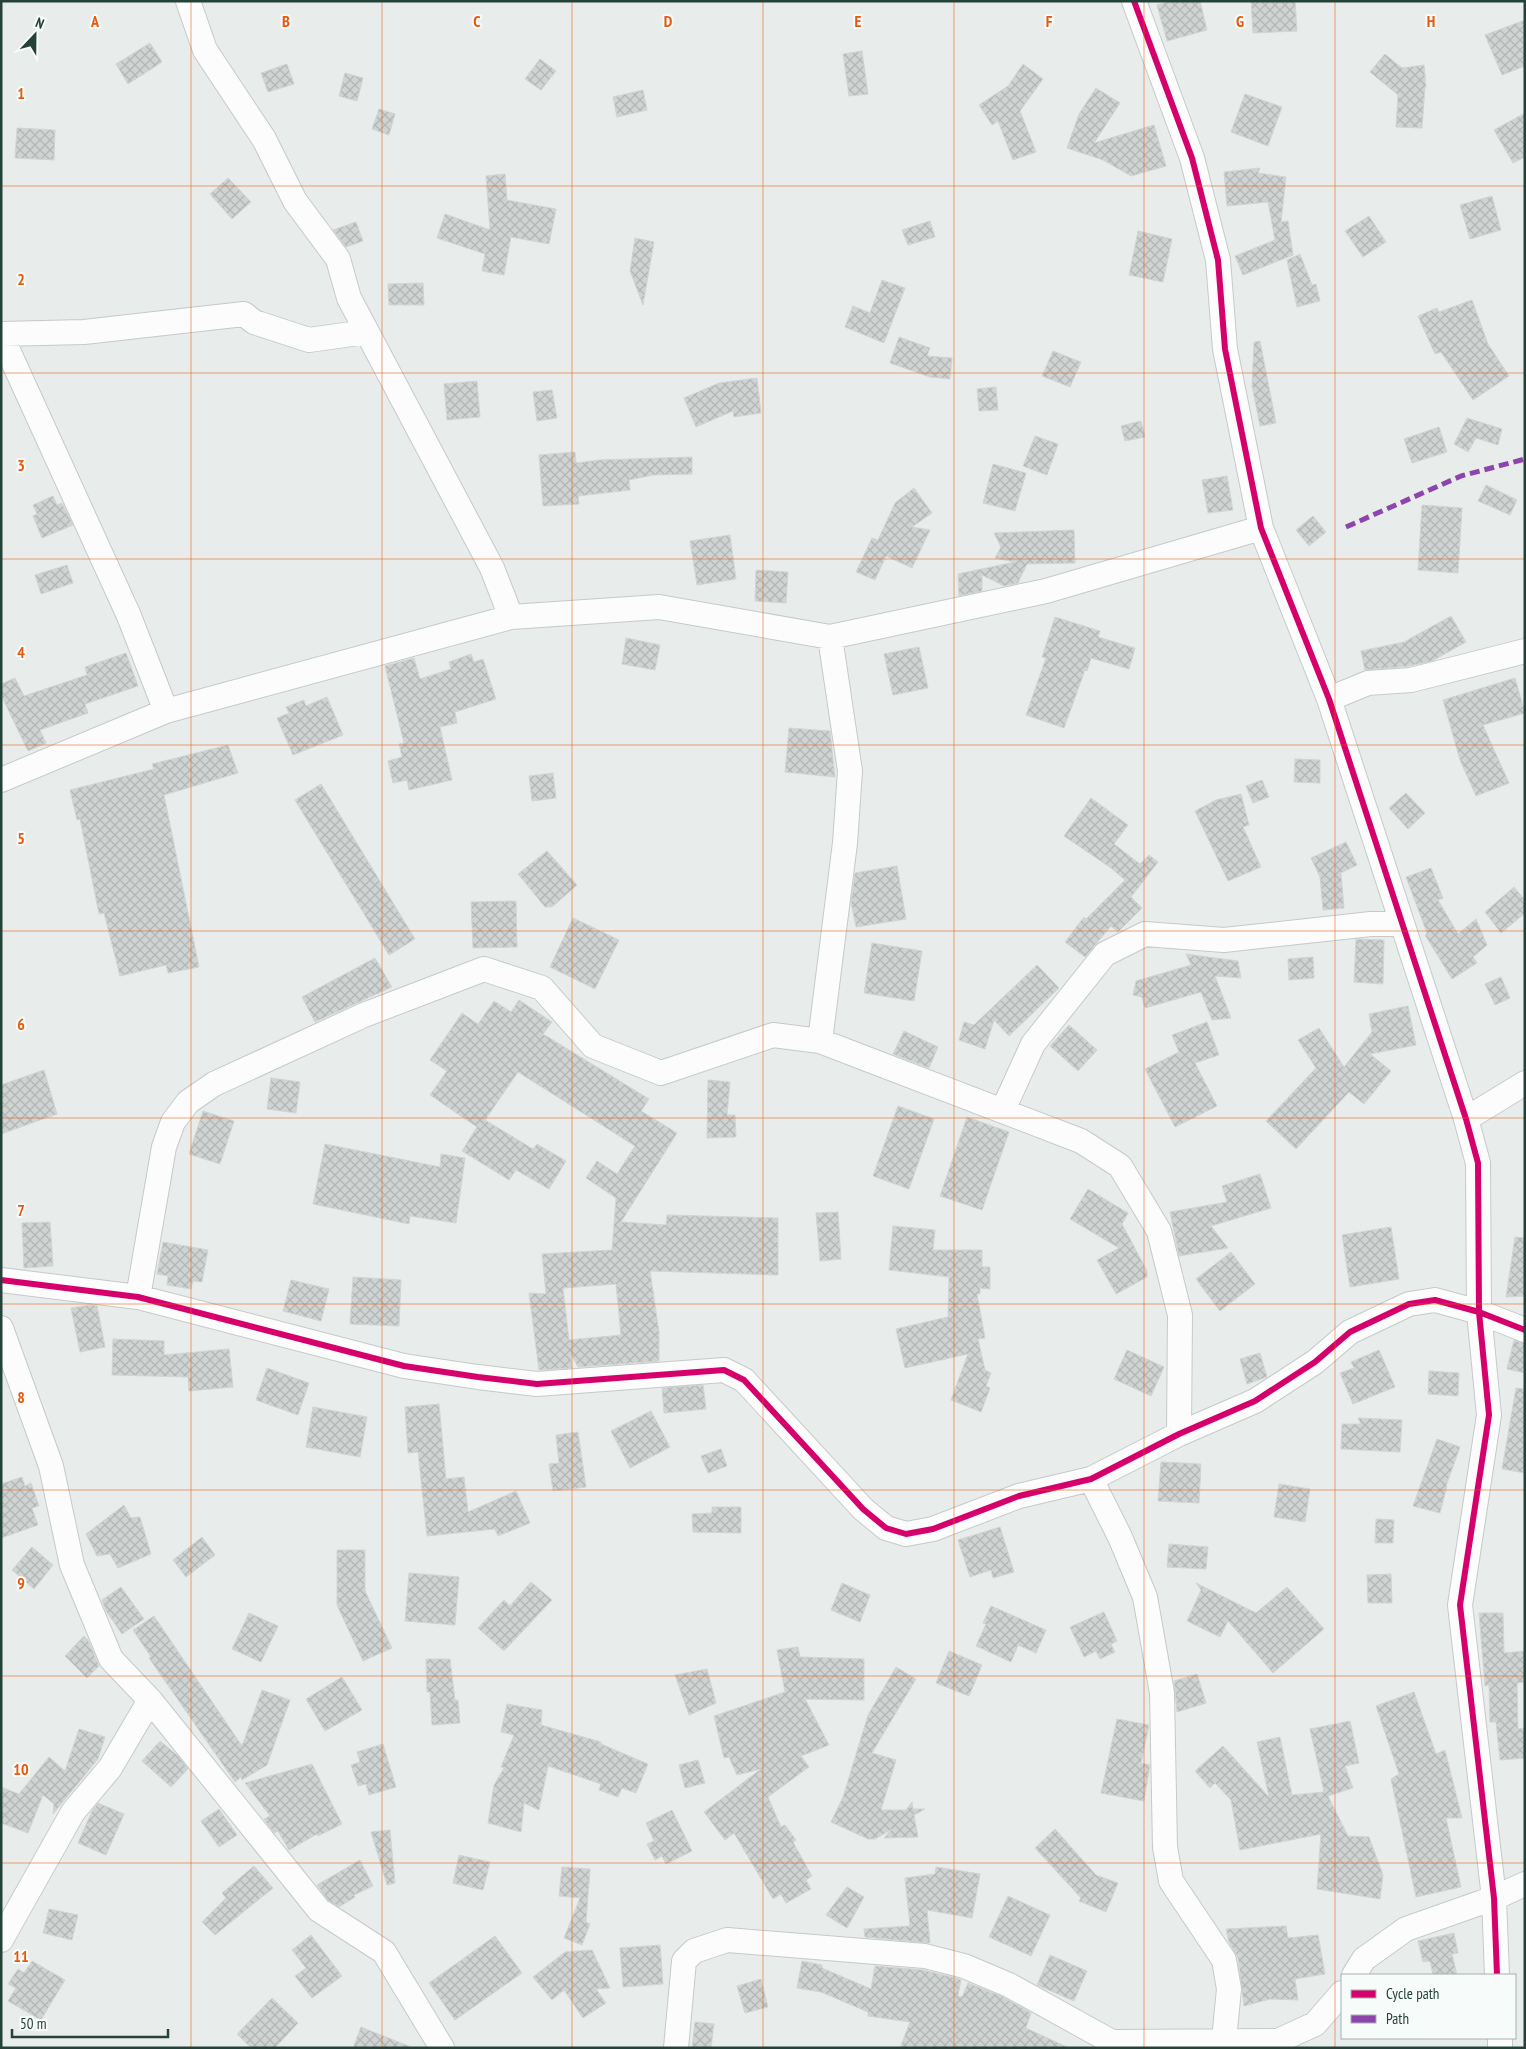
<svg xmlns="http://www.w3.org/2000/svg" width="1526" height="2049" font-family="'PT Sans Narrow',sans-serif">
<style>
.building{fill:url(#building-cross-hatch);stroke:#d1d6d4;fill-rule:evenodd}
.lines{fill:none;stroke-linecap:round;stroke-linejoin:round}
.street-casing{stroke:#c5cac8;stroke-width:26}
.street{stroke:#fcfcfc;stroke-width:24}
.quiet{stroke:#8e44ad;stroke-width:5;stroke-dasharray:10 5;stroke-linecap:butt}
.cycleway-casing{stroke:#f7fbf9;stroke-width:9}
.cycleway{stroke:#d6006c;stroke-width:6}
.grid{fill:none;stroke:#e8590c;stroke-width:1;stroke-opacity:0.55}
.grid-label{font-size:16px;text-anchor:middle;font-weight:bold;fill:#e8590c;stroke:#f7fbf9;stroke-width:4;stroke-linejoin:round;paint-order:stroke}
</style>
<defs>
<pattern id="building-cross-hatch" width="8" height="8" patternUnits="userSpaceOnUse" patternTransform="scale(1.25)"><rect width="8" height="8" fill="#cfd4d2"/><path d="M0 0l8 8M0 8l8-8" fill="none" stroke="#b2b7b5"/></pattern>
</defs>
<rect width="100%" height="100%" fill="#e8edeb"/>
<path class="building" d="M1171 1H1200L1207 30 1167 41 1157 5Z
M1251 1H1295L1297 31 1253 33Z
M1525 20V66L1502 75 1485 35Z
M150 43 162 62 128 84 116 64Z
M862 51 868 94 849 96 843 54Z
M1385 54 1402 68 1424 65 1426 87H1425L1422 128 1396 127 1398 95 1370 72Z
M540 59 556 71 541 90 525 79Z
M287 64 294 84 268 92 261 73Z
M1023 64 1043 79 1020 111 1036 152 1013 160 998 121 992 125 979 105 1008 86Z
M345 73 363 78 357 101 339 96Z
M1096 88 1120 103 1094 143 1154 125 1166 166 1131 176 1103 160 1067 148 1079 114Z
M643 90 647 110 617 117 613 97Z
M1245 94 1282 107 1268 146 1231 132Z
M379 109 395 114 389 135 372 129Z
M1525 113V157L1513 163 1494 130Z
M17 128 55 130 54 160 15 158Z
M1260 168 1258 173 1286 177 1281 222 1288 221 1293 255 1243 275 1235 256 1275 240 1268 202 1227 206 1224 172Z
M505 174 507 200 556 209 549 244 511 237 504 275 482 271 485 254 437 238 445 214 490 230 486 176Z
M228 178 251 202 232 219 210 194Z
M1492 196 1501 230 1470 239 1460 205Z
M1369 216 1386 242 1363 257 1345 231Z
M930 221 935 237 908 245 902 230Z
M356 222 363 241 346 247 333 230Z
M1138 231 1172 239 1163 282 1129 275Z
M635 238 654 242 643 305 630 271Z
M1300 254 1312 285 1316 284 1320 301 1297 307 1287 260Z
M882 280 905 288 884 343 845 327 853 306 870 313Z
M423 283 424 305H389L388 284Z
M1472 300 1488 344 1509 376 1473 400 1441 352 1435 354 1418 316 1437 308 1439 312Z
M899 337 930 348 927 356 952 358 950 379 930 377 890 363Z
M1260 341 1276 423 1260 426 1252 386 1254 342Z
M1053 351 1081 362 1070 387 1042 376Z
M757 378 761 413 734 417 733 411 696 427 684 398 719 383Z
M477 381 480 417 447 420 444 384Z
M996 387 998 410 979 411 977 389Z
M552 390 557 418 537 421 533 392Z
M1467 418 1502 429 1498 445 1476 438 1468 452 1454 444Z
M1141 421 1145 437 1125 441 1121 426Z
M1439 427 1447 452 1412 463 1404 439Z
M1035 436 1058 444 1047 475 1023 466Z
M575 452 576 463 600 460 692 457V474L653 475 629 480 630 490 578 496 579 504 543 506 539 455Z
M993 464 1026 473 1015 511 983 503Z
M1227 476 1233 510 1208 513 1202 480Z
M1486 485 1517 500 1510 515 1478 501Z
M914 488 932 513 912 527 930 530 912 568 886 556 875 580 856 572 872 538 878 540 895 503Z
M53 496 57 505 62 503 73 525 42 538 33 516 37 514 33 505Z
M1422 505 1462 508 1458 573 1418 570Z
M1313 516 1326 532 1309 546 1296 530Z
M1074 530 1075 563 1027 564 1018 583 1004 586 982 575V591L959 596 958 574 1015 562 995 558 1001 547 994 533Z
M730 535 736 579 697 585 690 541Z
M67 565 73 583 41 594 35 575Z
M756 570 788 572 786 603 755 601Z
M1451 616 1466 642 1432 661 1409 666 1365 670 1361 651 1404 642Z
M1055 617 1100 631 1098 637 1135 648 1129 669 1091 658 1087 671 1085 670 1064 728 1026 715 1046 658 1042 657Z
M626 638 660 645 655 670 622 664Z
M919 647 928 688 893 695 884 654Z
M126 653 138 686 85 704 88 713 40 730 46 743 28 751 1 695V684L15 678 24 696 87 675 85 667Z
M471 654 474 662 483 659 496 699 455 712 457 723 440 727 452 780 409 790 407 780 393 783 388 761 402 757 399 744 404 743 385 666 414 658 420 679 451 669 449 662Z
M1515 678 1525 713 1483 725 1509 783 1476 796 1460 760 1443 700Z
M327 697 343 735 293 755 277 718 289 713 286 707 304 700 306 706Z
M789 728 830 731 835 777 785 772Z
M228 745 238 773 164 795 199 967 168 973 166 965 120 976 104 913 99 914 80 819 77 820 70 790 154 769 152 764Z
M1295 759 1320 760V783L1294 782Z
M553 773 556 798 532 801 529 776Z
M1262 780 1269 797 1253 803 1246 786Z
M321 784 415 939 389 955 295 800Z
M1406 793 1425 813 1408 829 1389 808Z
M1241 794 1249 825 1243 827 1261 867 1228 881 1195 811 1216 800Z
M1091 798 1128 825 1114 844 1140 864 1149 855 1158 862 1131 897 1142 908 1118 932 1111 926 1085 957 1065 942 1084 917 1086 919 1125 880 1111 868 1064 836Z
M1346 842 1357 865 1341 873 1344 908 1323 910 1320 877 1311 858Z
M547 851 577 885 552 907H545L518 874Z
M897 866 906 919 856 927 851 902 855 873Z
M1431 868 1443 898 1438 900 1458 934 1476 919 1487 945 1473 957 1477 963 1452 979 1425 935 1427 933 1406 877Z
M1514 887 1525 900V913L1501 933 1485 912Z
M516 901 517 947 473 948 471 902Z
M573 918 619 940 595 989 550 967Z
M1356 939 1384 940 1383 984 1354 982Z
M872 943 922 951 914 1001 864 993Z
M1186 954 1238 961 1241 978 1215 976 1231 1018 1212 1020 1201 992 1145 1008 1142 997 1133 995 1136 981 1191 965Z
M1313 957 1314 978 1289 980 1288 959Z
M375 958 392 987 315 1022 302 997Z
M1037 965 1059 988 1009 1036 994 1020 985 1049 959 1040 964 1022 974 1025Z
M1501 977 1510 998 1495 1005 1485 984Z
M519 1000 552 1022 543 1034 649 1099 641 1111 677 1133 621 1222 666 1225 667 1215 778 1218V1275L650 1271 659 1332V1361L578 1367 570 1352 572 1368 539 1370 529 1293 546 1294 542 1254 612 1250 616 1198 586 1178 597 1161 617 1174 635 1146 518 1072 485 1120 533 1149 537 1144 566 1161 549 1189 516 1170 509 1180 462 1151 477 1127 430 1095 447 1071 430 1060 462 1013 478 1024 494 1001 511 1012ZM616 1284 621 1335 569 1340 563 1288Z
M1408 1006 1416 1045 1370 1054 1391 1071 1364 1104 1349 1092 1296 1149 1266 1121 1316 1068 1298 1040 1319 1028 1344 1067 1372 1032 1369 1014Z
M1207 1022 1219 1055 1195 1063 1217 1106 1175 1127 1145 1069 1179 1052 1172 1035Z
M1069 1025 1097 1050 1078 1071 1050 1046Z
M904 1031 938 1047 929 1068 893 1054Z
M44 1070 57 1114 1 1134V1085Z
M271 1078 300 1082 296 1113 267 1109Z
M708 1080 730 1082 727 1115H735L736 1137 707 1138Z
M898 1106 934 1119 909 1189 873 1176Z
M203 1111 234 1121 220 1164 189 1154Z
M967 1117 1009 1132 982 1210 940 1196Z
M325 1144 440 1167 441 1154 465 1158 456 1223 410 1216 409 1224 313 1204Z
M1260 1174 1271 1208 1211 1226 1228 1248 1179 1256 1170 1212 1227 1202 1222 1186Z
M1088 1189 1128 1213 1122 1224 1147 1271V1277L1116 1294 1097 1260 1119 1248 1070 1219Z
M838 1212 841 1259 820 1261 816 1213Z
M50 1222 53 1266 24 1268 22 1223Z
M893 1226 935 1230 933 1250H982V1267H990V1289L980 1288V1294H977L985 1338 978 1339 985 1370 991 1373 986 1386 990 1388 981 1412 951 1400 968 1354 905 1368 896 1329 948 1317 949 1277 889 1270Z
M1391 1227 1399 1279 1350 1287 1342 1235Z
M1515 1237 1525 1238V1296L1506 1297Z
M163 1242 208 1250 202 1282 193 1281 191 1289 167 1285 168 1276 157 1274Z
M1231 1252 1255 1284 1220 1311 1196 1279Z
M353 1277 401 1280 399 1326 350 1324Z
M291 1280 329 1289 321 1321 283 1311Z
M90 1305 97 1306 105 1347 80 1352 71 1308Z
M113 1339 164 1341V1355L229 1349 233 1387 189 1391 188 1377 112 1375Z
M1514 1340 1525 1343V1373L1507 1369Z
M1127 1350 1164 1367 1151 1396 1114 1379Z
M1379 1350 1395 1387 1353 1404 1340 1373 1354 1368 1351 1362Z
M1260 1353 1267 1377 1247 1384 1240 1359Z
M267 1368 309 1383 298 1415 256 1400Z
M1429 1371 1459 1373 1458 1396 1428 1394Z
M703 1385 706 1409 664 1413 662 1388Z
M1516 1388 1525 1389V1473L1502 1469Z
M439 1404 446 1479 464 1477 468 1512 516 1491 530 1523 498 1536 495 1529 427 1536 418 1452 408 1453 405 1407Z
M313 1407 367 1417 360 1457 306 1447Z
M651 1411 670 1447 630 1468 611 1431Z
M1358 1418 1402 1420 1400 1452 1341 1449 1342 1424H1361Z
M578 1432 586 1487 553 1491 549 1464 559 1463 556 1435Z
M1437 1439 1460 1447 1446 1486H1447L1440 1513 1413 1506Z
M721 1449 727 1466 708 1473 701 1456Z
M1161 1462 1201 1464 1199 1503 1158 1501Z
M22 1477 25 1486 31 1483 39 1506 32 1508 38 1525 1 1538V1484Z
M1279 1484 1310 1489 1305 1522 1274 1517Z
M124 1505 131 1518 140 1517 151 1554 118 1568 110 1554 97 1556 86 1534Z
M712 1507H741V1533L693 1532 692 1514 712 1513Z
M1376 1519 1394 1520 1393 1543H1375Z
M1000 1527 1014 1572 993 1578 991 1570 970 1577 958 1540Z
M202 1537 215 1555 186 1577 173 1560Z
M1169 1544 1208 1547 1206 1569 1167 1567Z
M32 1547 53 1565 34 1589 12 1570Z
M337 1550H365V1591L392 1648 363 1661 337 1605Z
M409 1573 459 1577 455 1625 405 1621Z
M1391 1574 1392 1603H1368L1367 1575Z
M531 1582 552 1600 504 1651 478 1628 504 1600 510 1606Z
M842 1583 870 1595 860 1622 831 1610Z
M1196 1583 1256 1613 1287 1587 1324 1629 1273 1673 1228 1621 1220 1637 1187 1621 1201 1590Z
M121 1587 144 1619 122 1634 106 1611 102 1600Z
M991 1606 1046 1630 1036 1653 1018 1645 1011 1662 976 1646 986 1624 983 1623Z
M1104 1612 1117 1641 1111 1644 1115 1652 1100 1659 1096 1651 1084 1657 1070 1627Z
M249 1613 278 1626 261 1662 232 1649Z
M1479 1613H1503L1504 1653 1525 1651V1682L1517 1683 1518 1729 1525 1728V1758L1500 1760 1496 1722H1490L1489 1685 1485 1686Z
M154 1616 242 1746 262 1690 290 1700 267 1765 242 1780 241 1777 235 1782 149 1658 151 1657 133 1630Z
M84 1636 88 1640 99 1666 87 1678 65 1656Z
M798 1647 800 1657 864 1659V1700L805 1699 829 1745 801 1756 809 1767 768 1797 781 1827 785 1825 796 1840 793 1842 812 1876 806 1880 811 1889 786 1903 781 1894 773 1899 734 1833 725 1840 704 1812 761 1769 737 1775 729 1757 724 1758 714 1716 785 1692 777 1650Z
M949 1651 982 1665 969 1696 936 1683Z
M426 1659H450L455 1700H458L460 1723 432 1725 430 1692H427Z
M896 1667 916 1679 872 1753 896 1760 881 1810H906L912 1802 913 1809H925L914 1815 918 1837 884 1838 892 1829 875 1839H868L831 1822 843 1797 868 1715Z
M707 1669 716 1703 689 1715 675 1675Z
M1197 1674 1206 1703 1177 1712 1174 1681Z
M342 1677 362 1710 325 1731 306 1699Z
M1414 1692 1436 1754 1445 1750 1462 1818H1446L1461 1887 1416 1897 1391 1779 1399 1774 1376 1706Z
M507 1704 542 1710 541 1725 601 1742V1744L648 1764 636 1793 622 1788 618 1797 599 1790 601 1784 548 1766 539 1810 524 1803 521 1832 488 1823 494 1785 504 1768 501 1767 514 1735 501 1732Z
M1117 1719 1149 1725 1141 1763 1150 1765 1144 1801 1101 1793Z
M1350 1721 1359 1763 1345 1766 1353 1788 1328 1796 1348 1836 1369 1837 1383 1875 1380 1899 1317 1889 1321 1834 1240 1850 1231 1800 1215 1783 1210 1788 1195 1771 1223 1746 1269 1797 1257 1742 1280 1737 1292 1795 1324 1792 1310 1729Z
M79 1729 105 1737 98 1759 53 1814 54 1804 43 1795 28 1833 1 1823V1787L19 1794 49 1757 65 1771Z
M160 1741 178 1756 188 1769 171 1787 142 1761Z
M383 1744 396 1787 369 1795 366 1784 358 1786 351 1765 360 1762 357 1752Z
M698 1760 705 1783 685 1788 679 1765Z
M312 1764 342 1824 318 1836 317 1834 289 1850 278 1831 274 1833 266 1822 264 1819 270 1816 245 1783Z
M98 1803 124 1814 106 1855 78 1843 92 1811Z
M219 1809 237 1835 219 1847 201 1821Z
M672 1810 692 1851 666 1864 662 1856 655 1860 647 1844 654 1841 646 1823Z
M1055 1829 1096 1875 1118 1883 1106 1912 1079 1901 1081 1898 1035 1848Z
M390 1830 395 1883 387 1885 371 1832Z
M459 1855 490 1862 483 1890 453 1883Z
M360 1860 373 1886 354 1895 355 1897 339 1907 328 1900 317 1885Z
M254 1866 273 1888 215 1935 202 1922 226 1898 222 1893Z
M562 1867 590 1869 586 1922 590 1924 582 1945 564 1938 580 1898 559 1896Z
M936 1867 980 1874 972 1918 927 1910 930 1943 865 1937 864 1929 910 1926 905 1878 935 1874Z
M847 1887 864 1897 847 1928 826 1915Z
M1008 1896 1050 1915 1031 1956 989 1937Z
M49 1909 78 1915 72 1940 43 1933Z
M1286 1926 1288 1938 1318 1935 1325 1974 1295 1979 1298 2000 1270 1999 1244 2006 1238 1958 1229 1942 1226 1929Z
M1454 1933 1458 1953 1452 1954 1457 1975H1433L1430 1961 1423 1962 1418 1941Z
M311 1935 342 1976 312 1998 295 1976 306 1968 292 1950Z
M495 1936 522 1973 455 2020 429 1983Z
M660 1945 663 1984 623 1987 620 1948Z
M592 1950 610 1988 596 1989 606 2003 583 2018 564 1990 552 2000 533 1977 565 1952Z
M1050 1955 1087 1971 1074 2001 1037 1985Z
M32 1961 65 1980 41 2020 8 2001 16 1988 8 1984 18 1969 24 1973Z
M802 1961 822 1965V1968L871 1989 875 1966 923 1970 956 1978 961 1980 958 1996 962 1997 968 1983 1003 1997 1031 2013 1026 2028 1069 2048H900L910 2022 868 2016V2012L821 1992 797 1988Z
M761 1979 768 2007 745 2013 737 1986Z
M272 1998 298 2023 275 2048H251L237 2034Z
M695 2022 714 2024 711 2048H692Z
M361 2027 411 2047V2048H353Z"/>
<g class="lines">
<defs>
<path id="street" d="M188 1 205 50 264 139 295 201 338 259 349 298 492 568 511 617
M1134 1 1192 158 1218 260 1225 349 1261 528 1329 699 1466 1119 1478 1163 1479 1312 1489 1415 1460 1605 1494 1898 1497 1975
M1 334 84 332 244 314 254 322 309 340 366 332
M1 335 129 616 166 711
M1329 699 1368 683 1411 680 1525 651
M1 780 166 711 511 617 659 607 830 637 1046 591 1261 528
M820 1041 845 843 850 771 830 637
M1003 1110 1033 1044 1105 954 1145 934 1224 940 1371 924H1401
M1466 1119 1525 1083
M1 1280 138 1297 404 1366 478 1377 537 1384 724 1370 744 1380 863 1509 886 1528 906 1534 933 1529 1019 1496 1091 1479 1179 1434 1255 1401 1315 1362 1350 1332 1409 1304 1435 1300 1479 1312 1525 1330
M138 1297 164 1147 173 1122 188 1102 214 1084 364 1015 484 969 542 988 593 1046 661 1073 773 1035 820 1041 1081 1141 1120 1166 1159 1231 1180 1315 1179 1434
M1 1328 51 1466 72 1565 111 1659 150 1700 319 1910 384 1952 442 2048
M1091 1479 1120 1537 1145 1597 1162 1693 1165 1847 1171 1881 1224 1960 1229 1989 1224 2040
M1 1940 73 1812 110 1768 150 1700
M1354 1975 1364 1959 1406 1929 1494 1898 1525 1884
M1500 2038V2048
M676 2048 684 1961 694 1951 727 1940 925 1956 964 1966 1009 1985 1112 2042 1278 2041 1315 2024 1342 1993"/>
</defs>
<use href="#street" class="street-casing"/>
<use href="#street" class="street"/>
<path class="quiet" d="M1346 527 1461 476 1525 459"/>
<defs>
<path id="cycleway" d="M1134 1 1192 158 1218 260 1225 349 1261 528 1329 699 1466 1119 1478 1163 1479 1312 1489 1415 1460 1605 1494 1898 1497 1975
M1 1280 138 1297 404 1366 478 1377 537 1384 724 1370 744 1380 863 1509 886 1528 906 1534 933 1529 1019 1496 1091 1479 1179 1434 1255 1401 1315 1362 1350 1332 1409 1304 1435 1300 1479 1312 1525 1330"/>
</defs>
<use href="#cycleway" class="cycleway-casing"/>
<use href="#cycleway" class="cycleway"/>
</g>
<path class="grid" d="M191 1V2048M382 1V2048M572 1V2048M763 1V2048M954 1V2048M1144 1V2048M1335 1V2048M1 186H1525M1 373H1525M1 559H1525M1 745H1525M1 931H1525M1 1118H1525M1 1304H1525M1 1490H1525M1 1676H1525M1 1863H1525"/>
<g class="grid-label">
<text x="95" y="27">A</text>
<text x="286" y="27">B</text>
<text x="477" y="27">C</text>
<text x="668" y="27">D</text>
<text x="858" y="27">E</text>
<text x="1049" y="27">F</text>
<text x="1240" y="27">G</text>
<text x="1431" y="27">H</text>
<text x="21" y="99">1</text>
<text x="21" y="285">2</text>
<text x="21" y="471">3</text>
<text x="21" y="658">4</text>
<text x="21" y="844">5</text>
<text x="21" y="1030">6</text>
<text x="21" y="1216">7</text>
<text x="21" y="1403">8</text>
<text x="21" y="1589">9</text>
<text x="21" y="1775">10</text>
<text x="21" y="1962">11</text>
</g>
<rect width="1526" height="2049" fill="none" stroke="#24423a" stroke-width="5"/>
<rect x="1341" y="1974" width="175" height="65" fill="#f7fbf9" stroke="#a3b1ad"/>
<rect x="1351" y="1990" width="25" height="8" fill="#d6006c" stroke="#a3b1ad"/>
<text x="1386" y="1999" font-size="15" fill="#24423a">Cycle path</text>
<rect x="1351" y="2015" width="25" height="8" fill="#8e44ad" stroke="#a3b1ad"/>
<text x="1386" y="2024" font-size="15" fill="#24423a">Path</text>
<g transform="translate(35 35) rotate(22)" stroke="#f7fbf9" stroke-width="4" paint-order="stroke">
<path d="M0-4L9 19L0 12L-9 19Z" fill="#24423a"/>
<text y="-8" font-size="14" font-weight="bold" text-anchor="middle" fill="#24423a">N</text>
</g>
<path d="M12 2029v8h156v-8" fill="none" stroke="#24423a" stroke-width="2.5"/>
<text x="20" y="2029" font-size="15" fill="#24423a" stroke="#f7fbf9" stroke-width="4" paint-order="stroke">50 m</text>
</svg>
